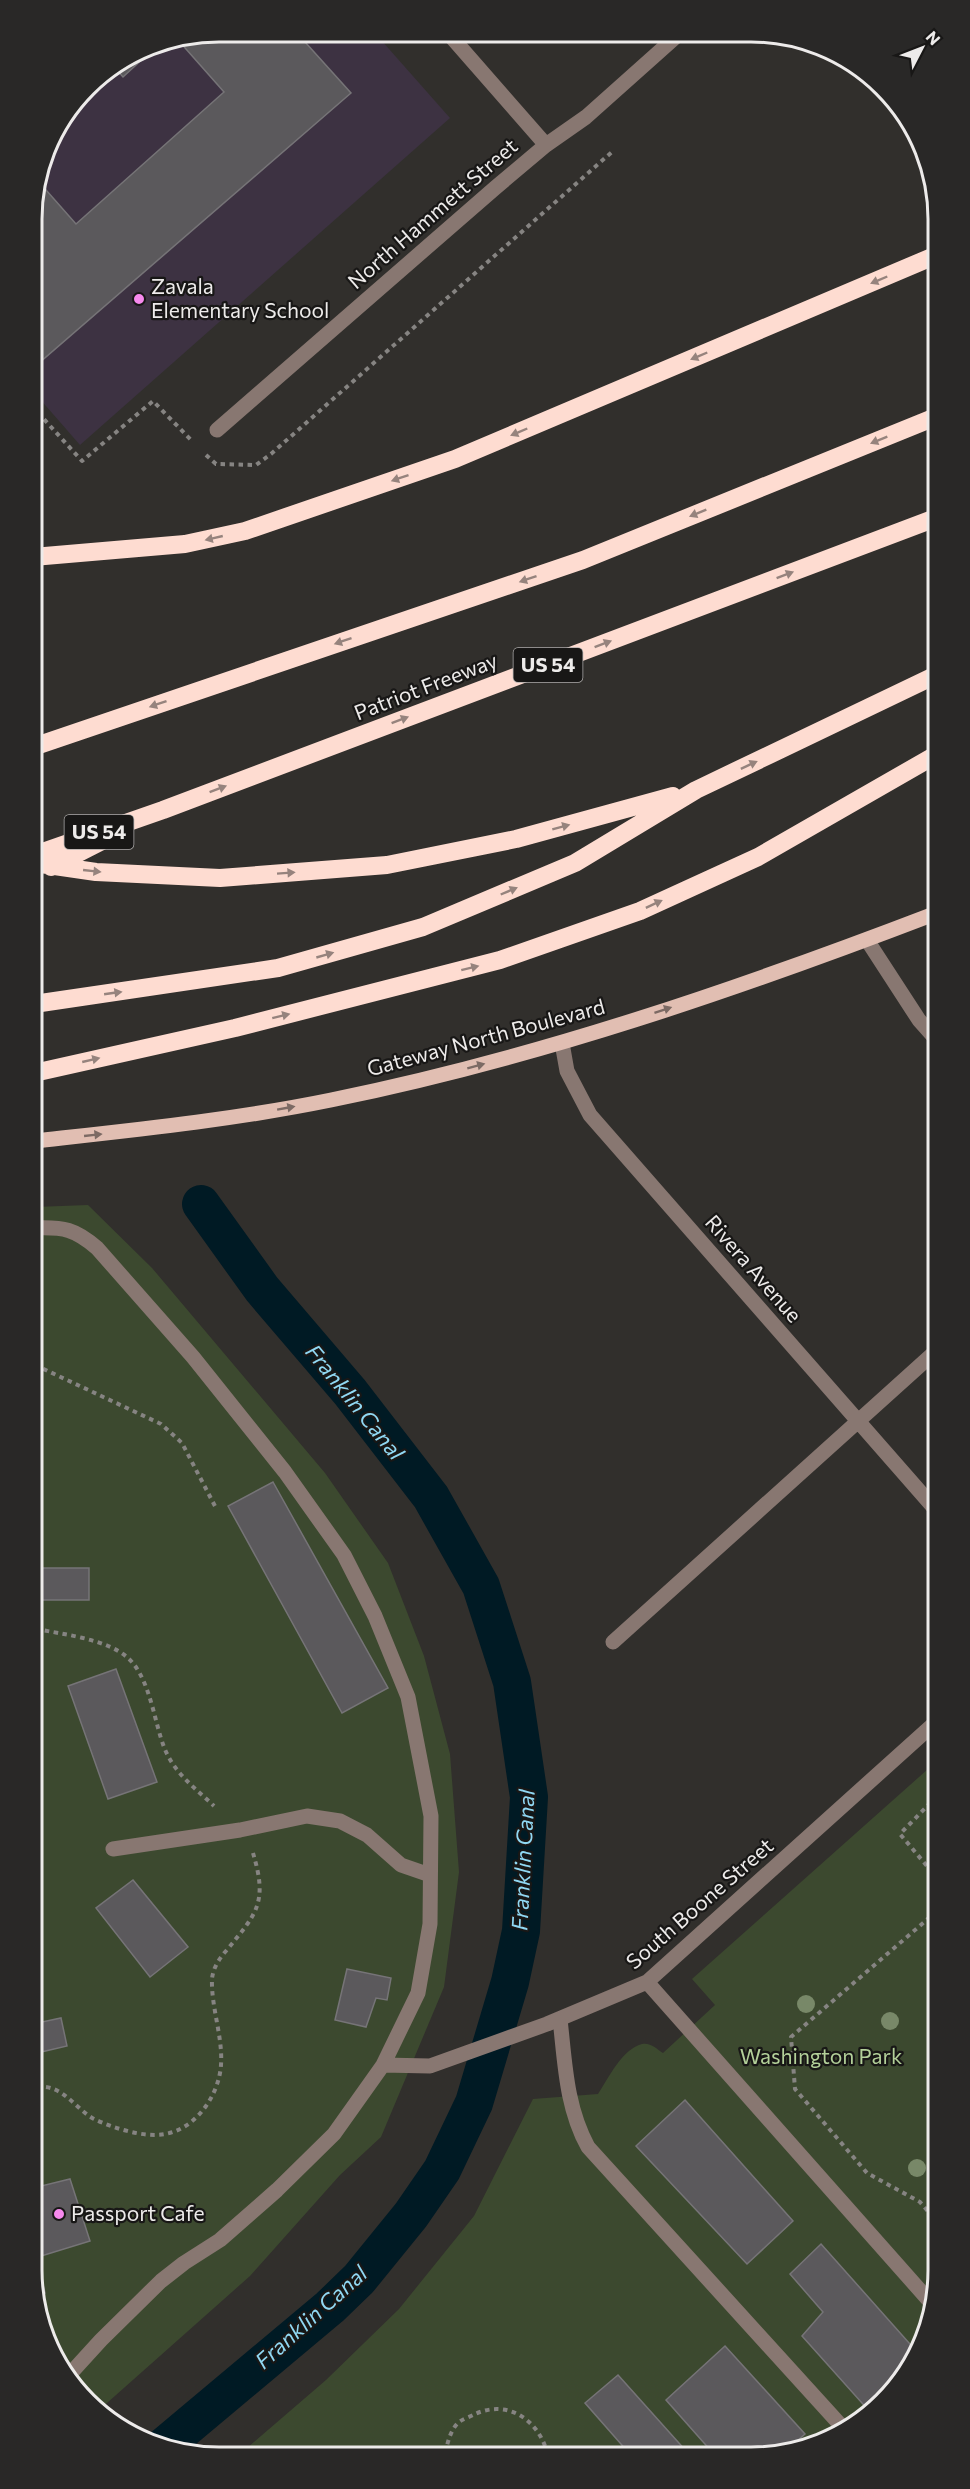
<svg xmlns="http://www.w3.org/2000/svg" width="970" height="2489" font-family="Commissioner,sans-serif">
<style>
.education{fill:#3d3242}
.green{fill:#3c492f}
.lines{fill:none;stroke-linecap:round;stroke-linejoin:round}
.canal{stroke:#001a24;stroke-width:38}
.building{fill:#5b595c;stroke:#767477;stroke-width:1.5}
.path{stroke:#868482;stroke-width:4;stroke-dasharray:4.5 4.5;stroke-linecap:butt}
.minor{stroke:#887771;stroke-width:15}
.major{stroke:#e1beb2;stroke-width:15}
.highway{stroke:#fedcd1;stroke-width:18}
.tree{fill:#788868}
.oneway{fill:#96837d}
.oneway2{fill:#7c6a64}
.poi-dot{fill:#f689ed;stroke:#181716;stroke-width:2}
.labels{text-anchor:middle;stroke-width:4.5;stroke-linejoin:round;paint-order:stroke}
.shield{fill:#181716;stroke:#adabaa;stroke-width:1.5}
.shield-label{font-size:20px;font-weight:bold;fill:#edebea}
.street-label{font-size:21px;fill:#edebea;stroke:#181716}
.poi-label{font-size:21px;fill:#edebea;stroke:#181716;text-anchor:start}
.park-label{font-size:21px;fill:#b3d099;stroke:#181716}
.water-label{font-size:22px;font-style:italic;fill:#90d8f3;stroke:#181716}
.rim{fill:none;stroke:#edebea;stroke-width:3}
</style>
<rect width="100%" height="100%" fill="#312f2c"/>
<path class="education" d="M219 32H374L450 118 80 445 32 390V207L51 136 95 78 148 46Z"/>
<path class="green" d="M88 1205 152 1268 325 1473 388 1563 424 1656 450 1754 459 1872 444 1987 381 2137 340 2175 250 2276 98 2411 87 2403 38 2318 35 1207Z
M937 1761 938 2282 924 2341 899 2384 855 2426 799 2451 240 2454 326 2380 399 2309 474 2216 533 2099 598 2094C608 2079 622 2049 642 2044 650 2042 657 2049 663 2053L715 2005 692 1979Z"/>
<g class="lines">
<path class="canal" d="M163 2447 330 2307 359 2279 411 2215 442 2170 474 2103 510 1982 521 1931 529 1797 512 1682 481 1586 431 1497 350 1392 262 1289 201 1204"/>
</g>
<path class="building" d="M219 31 296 32 351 93 32 369V207L39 182 76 224 224 92 178 40Z
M160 43 123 77 114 67 148 46Z
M273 1482 388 1688 342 1713 228 1506Z
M36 1568H89V1600H36Z
M116 1669 157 1782 108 1799 68 1686Z
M133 1880 188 1947 150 1977 96 1908Z
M347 1969 391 1978 387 2000 376 1998 366 2027 335 2020Z
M61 2018 67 2046 37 2053V2023Z
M685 2100 793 2221 747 2264 636 2146Z
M70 2179 90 2241 38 2257 37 2187Z
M821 2244 918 2353 899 2384 870 2412 802 2336 823 2312 790 2274Z
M38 2262 45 2293 38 2295Z
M725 2346 805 2434 786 2451 712 2452 666 2400Z
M618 2375 687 2452H628L585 2403Z"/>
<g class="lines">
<path class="path" d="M32 406 82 461 153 401 192 441
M206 455 216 464 256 465 271 454 613 151
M35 1365 161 1424 182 1443 216 1508
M36 1629C62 1634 107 1639 128 1658 150 1678 154 1721 164 1747 174 1773 195 1788 214 1806
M937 1796 900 1834 937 1878
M937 1911 791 2037 795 2089 867 2173 920 2202 938 2223
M37 2087C63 2084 74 2108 94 2119 113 2128 144 2138 165 2134 196 2129 219 2095 221 2065 223 2037 211 2007 212 1979 213 1968 219 1959 226 1951 257 1913 268 1903 253 1853
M445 2453C448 2442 450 2431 458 2423 462 2419 470 2417 475 2414 508 2399 538 2420 547 2452"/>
<path class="minor" d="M448 33 546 145
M217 430 495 188 546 145 586 117 679 34
M867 940 919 1020 935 1038
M562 1043 567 1071 590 1115 936 1510
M35 1228C64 1227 75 1229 97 1248L193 1357 285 1472 344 1555 375 1616 408 1697 431 1816 430 1924 418 1993 383 2065 334 2134 277 2190 220 2240 184 2263 161 2281 101 2340 70 2374
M613 1642 936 1351
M113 1849 240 1830 307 1816 340 1821 367 1835 401 1865 430 1875
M647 1982 933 2305
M560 2019C565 2063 566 2107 588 2147L845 2430
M383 2065 430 2066 547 2024 647 1982 937 1721"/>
<path class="major" d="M35 1141C134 1130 233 1120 331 1100 538 1058 738 989 934 914"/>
<path class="highway" d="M33 557 185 544 245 531 455 459 932 257
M33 747 583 560 933 418
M34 855 163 810 933 519
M34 863 96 872 220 878 387 865 516 839 673 796
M51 867 102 841
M34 1004 278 968 423 927 575 863 696 790 934 676
M34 1073 235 1028 500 960 640 911 758 857 934 756"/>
</g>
<g class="tree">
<circle cx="806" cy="2004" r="9"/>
<circle cx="890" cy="2021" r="9"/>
<circle cx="917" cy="2168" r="9"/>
</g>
<defs><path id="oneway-solid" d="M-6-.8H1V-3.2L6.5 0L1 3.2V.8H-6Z" transform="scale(1.5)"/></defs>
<g class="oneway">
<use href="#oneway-solid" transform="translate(879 280) rotate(157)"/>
<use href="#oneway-solid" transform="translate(699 356) rotate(157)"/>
<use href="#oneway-solid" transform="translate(519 432) rotate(157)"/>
<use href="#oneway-solid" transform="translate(879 440) rotate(158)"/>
<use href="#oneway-solid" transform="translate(400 478) rotate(161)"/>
<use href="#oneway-solid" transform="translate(698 513) rotate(158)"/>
<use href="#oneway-solid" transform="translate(214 538) rotate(167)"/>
<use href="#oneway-solid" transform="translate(785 575) rotate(-21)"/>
<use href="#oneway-solid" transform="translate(528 579) rotate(161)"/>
<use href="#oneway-solid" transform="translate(343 641) rotate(161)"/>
<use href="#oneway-solid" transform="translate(603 644) rotate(-21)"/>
<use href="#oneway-solid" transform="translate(158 704) rotate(161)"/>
<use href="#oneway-solid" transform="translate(400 720) rotate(-21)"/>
<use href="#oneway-solid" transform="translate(749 765) rotate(-25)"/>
<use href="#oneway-solid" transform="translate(218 789) rotate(-21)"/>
<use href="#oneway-solid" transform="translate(561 827) rotate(-15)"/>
<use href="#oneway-solid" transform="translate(92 871) rotate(6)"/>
<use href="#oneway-solid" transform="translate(286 873) rotate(-4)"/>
<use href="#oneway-solid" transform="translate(509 891) rotate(-23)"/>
<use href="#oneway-solid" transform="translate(654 904) rotate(-25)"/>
<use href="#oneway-solid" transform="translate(325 955) rotate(-16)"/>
<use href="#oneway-solid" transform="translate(470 968) rotate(-14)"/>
<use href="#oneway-solid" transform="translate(113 993) rotate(-8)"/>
<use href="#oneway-solid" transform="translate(281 1016) rotate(-14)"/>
<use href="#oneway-solid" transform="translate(91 1060) rotate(-13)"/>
</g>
<g class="oneway2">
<use href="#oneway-solid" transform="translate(663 1010) rotate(-18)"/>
<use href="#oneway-solid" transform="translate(476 1066) rotate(-15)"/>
<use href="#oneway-solid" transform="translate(286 1108) rotate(-10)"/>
<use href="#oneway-solid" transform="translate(93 1135) rotate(-6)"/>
</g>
<g class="poi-dot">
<circle cx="139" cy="299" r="6"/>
<circle cx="59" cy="2214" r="6"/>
</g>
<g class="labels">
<g class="shield">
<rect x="513.5" y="648" width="69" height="34" rx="4.5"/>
<rect x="64.5" y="815" width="69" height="34" rx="4.5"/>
</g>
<g class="shield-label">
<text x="548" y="672">US 54</text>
<text x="99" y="839">US 54</text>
</g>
<g class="street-label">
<text transform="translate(433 214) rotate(-41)" y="7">North Hammett Street</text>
<text transform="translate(426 687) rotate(-21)" y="7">Patriot Freeway</text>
<text transform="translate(486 1038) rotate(-15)" y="7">Gateway North Boulevard</text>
<text transform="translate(753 1269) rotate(49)" y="7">Rivera Avenue</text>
<text transform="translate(700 1904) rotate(-41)" y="7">South Boone Street</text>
</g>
<g class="poi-label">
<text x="151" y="294">Zavala<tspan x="151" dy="24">Elementary School</tspan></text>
<text x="71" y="2221">Passport Cafe</text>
</g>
<g class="park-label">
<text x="821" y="2064">Washington Park</text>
</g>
<g class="water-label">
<text transform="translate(355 1402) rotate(51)" y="8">Franklin Canal</text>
<text transform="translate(523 1860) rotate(-87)" y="8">Franklin Canal</text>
<text transform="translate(311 2317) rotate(-42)" y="8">Franklin Canal</text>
</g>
</g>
<path d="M0 0H970V2489H0ZM219 42H751A177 177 0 0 1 928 219V2270A177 177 0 0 1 751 2447H219A177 177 0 0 1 42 2270V219A177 177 0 0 1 219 42Z" fill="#292827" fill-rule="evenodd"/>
<path class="rim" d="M219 42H751A177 177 0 0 1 928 219V2270A177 177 0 0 1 751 2447H219A177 177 0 0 1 42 2270V219A177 177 0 0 1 219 42Z"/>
<g transform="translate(922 48) rotate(48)" stroke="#181716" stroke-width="4.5" paint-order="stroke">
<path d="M0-4.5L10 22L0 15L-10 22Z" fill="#edebea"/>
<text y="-9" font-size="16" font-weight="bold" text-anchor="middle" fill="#edebea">N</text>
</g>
</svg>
